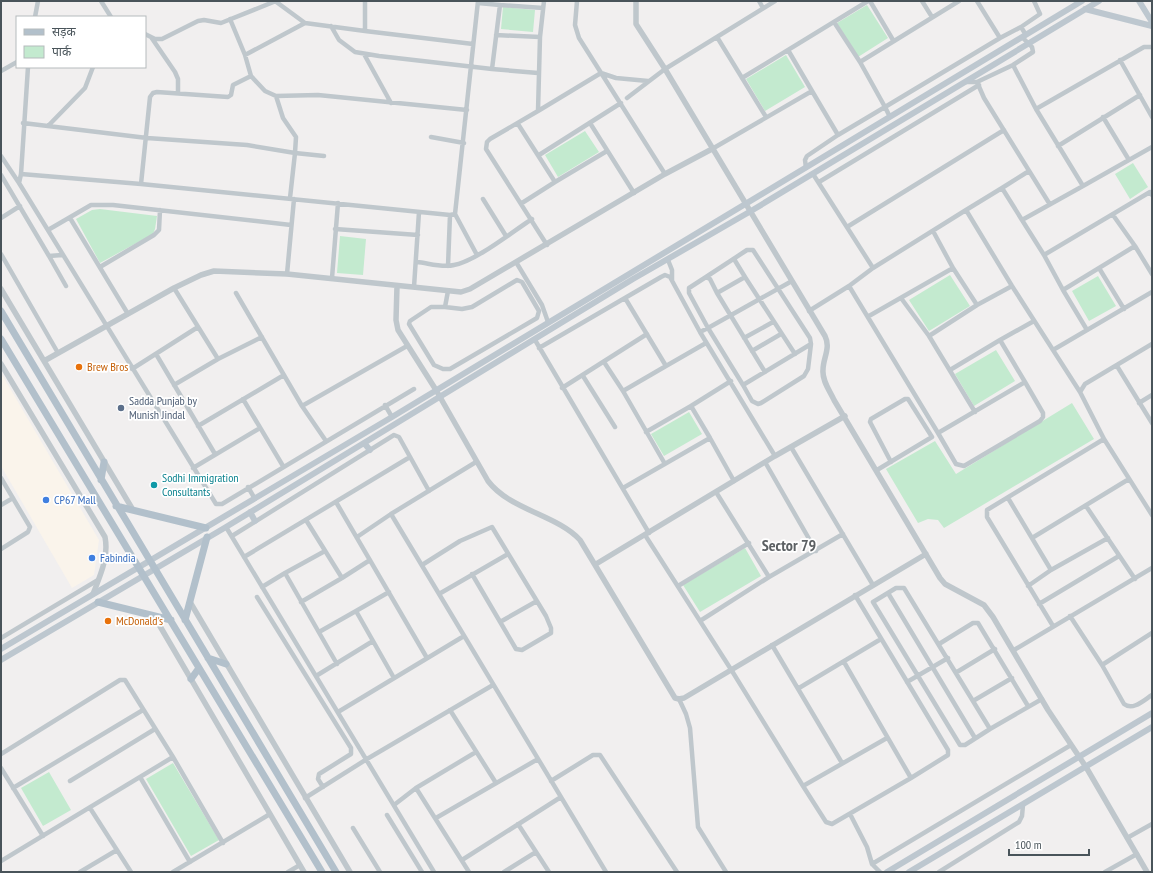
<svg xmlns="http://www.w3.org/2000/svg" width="1153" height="873" font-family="'PT Sans Narrow','Noto Sans Devanagari',sans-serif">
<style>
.commercial{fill:#faf4eb}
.green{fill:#c3eacf}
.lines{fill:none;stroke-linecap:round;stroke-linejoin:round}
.minor{stroke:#bfc7cc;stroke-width:4.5}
.tertiary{stroke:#bfc7cc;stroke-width:5.5}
.secondary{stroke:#bdc7cf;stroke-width:6}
.primary{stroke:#b2c0cb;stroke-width:7}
.food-dot{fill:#e8710a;stroke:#fff;stroke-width:1.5}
.service-dot{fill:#5c6f8a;stroke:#fff;stroke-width:1.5}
.culture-dot{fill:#0f9aa8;stroke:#fff;stroke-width:1.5}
.shop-dot{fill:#3f7fe0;stroke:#fff;stroke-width:1.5}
.labels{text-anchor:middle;stroke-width:3.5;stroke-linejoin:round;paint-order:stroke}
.food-label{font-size:12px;fill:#c56008;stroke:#fff;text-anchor:start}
.service-label{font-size:12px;fill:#4e5e75;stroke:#fff;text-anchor:start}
.culture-label{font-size:12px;fill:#0d838f;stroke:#fff;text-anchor:start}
.shop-label{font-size:12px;fill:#366cbe;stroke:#fff;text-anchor:start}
.district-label{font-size:16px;font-weight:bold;fill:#5c6063;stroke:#fff}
</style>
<rect width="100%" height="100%" fill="#f1efef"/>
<path class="commercial" d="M1 373 99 540 94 575 72 588 1 466Z"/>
<path class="green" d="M867 5 888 38 858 57 837 23Z
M503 7 535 10 533 32 501 29Z
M786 55 805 87 765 111 746 79Z
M585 131 599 152 558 177 545 155Z
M1133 163 1148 187 1130 199 1115 174Z
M100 209 157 216 155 229 153 234 100 263 76 219 92 210Z
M340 236 366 239 363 275 337 273Z
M950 275 970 306 929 331 909 300Z
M1098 276 1116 306 1089 321 1072 291Z
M996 350 1015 381 974 406 955 374Z
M1072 403 1094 439 944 528 938 520 928 519 918 523 886 469 935 441 956 474Z
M689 412 702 434 664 456 651 434Z
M745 548 761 576 700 612 683 585Z
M173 763 219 840 191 856 146 779Z
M49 772 71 810 43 826 21 788Z"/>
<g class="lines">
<path class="minor" d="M101 1 111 17
M275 1 305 23 365 31
M365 1V31L473 44
M544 1 540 37 538 111 601 73 616 78 648 81
M577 1 575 25 579 38 665 174
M759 1 763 8
M870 1 893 40
M922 1 932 17
M977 1 1000 38 1021 27
M478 3 500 5
M35 17 38 1
M230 19 245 55 251 76
M331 26 339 40 355 52 379 56 492 69 500 5 543 8
M145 34 155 39H162L198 21 204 20 221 23 276 1
M496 35 540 37
M1026 35 1021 27 1040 14 1034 1
M151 37 175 72 178 79V93
M717 37 766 117
M1022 37 1032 47 1033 52 1013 65 1036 109 1083 186 1022 220 1044 255
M364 54 391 103
M245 55 305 23
M1120 60 1152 117
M860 62 959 1
M492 69 538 73
M1 71 17 62
M742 78 868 1
M965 82H977L1013 65
M977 82 984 98 1049 203
M812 91 838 135 885 107 860 62 834 22
M276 96 283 118 296 137 295 153 324 156
M627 98 665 69 775 1
M1036 109 1144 47H1152
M538 111 490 139 487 142 486 149 547 245
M890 117 885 107 1000 38
M1103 117 1129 160
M23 123 147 138 247 145 295 153 290 198
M590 123 634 193
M518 124 555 182 607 151
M48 126 85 88 93 67
M431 137 464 143
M1058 146 1140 95
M712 149 812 91 788 50
M539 155 621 103
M1 156 19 183
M806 168 805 160 807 156 838 135
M21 174 28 67
M813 174 873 268
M1 175 49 256 62 255
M819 182 979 85
M141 184 150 97 153 93 157 92 228 97 231 95 233 85 251 76 265 91 276 96 318 95 467 110
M1083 186 1152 147
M1002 188 966 210 1012 286 1053 350
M483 199 506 236
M522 203 555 182
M455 214 477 255
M1113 215 1135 246 1063 290 1044 255 1150 192 1152 195
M1 218 20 206
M70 218 128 314
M1022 220 1002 188 1029 171
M847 227 1004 130
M335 229 418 235
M48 230 91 205H113L291 225
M933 231 953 268
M1135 246 1152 274
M1 254 58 353
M49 256 66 286
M734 259 745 277 717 293 710 279 706 277 689 288V293L708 328 792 281
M668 260 672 270V280
M417 262C428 263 442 268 454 265 476 261 512 232 532 219
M516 262 542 305 548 322
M448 266 450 215
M100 267 154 235 159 230 160 210
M1099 268 1124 309
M287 274 294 199
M745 277 795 354
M332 278 338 203
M849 286 873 268 966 210
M414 287 419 212
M174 288 218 359
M1063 290 1087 330
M236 293 302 406
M717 293 765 372
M625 298 666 366 706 343
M901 298 929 336 977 305
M445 307 462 309 472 307 517 280 522 282 539 311 537 318 450 369H443L434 365 409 324 410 321 431 307H445L448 291
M809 311 849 286 938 433 1025 382 1000 340 1034 321
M869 316 953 268 977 305 1012 286
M700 332 708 328 743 385 811 344 810 338 753 250H747L706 277
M929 336 975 412
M744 338 773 322
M535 340 649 533
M1152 344 1085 384 1080 392 1104 439 1152 515
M539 348 661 277 665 275 670 277 700 332 775 456
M752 351 781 334
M156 354 215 454
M604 362 623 391 665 464
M1117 366 1152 423
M132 369 198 327
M950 370 1000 340
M583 376 615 427
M174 385 218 359 262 337
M743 385 752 401 758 404 761 403 804 376 808 369 811 344
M562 388 647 334
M414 389 222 504H216L19 183 21 174 141 184 450 215 455 214 478 1
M623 391 666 366
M1080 392 1053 350 1152 292
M243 399 283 466
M1139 403 1152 395
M385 405 392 417
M198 426 284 375
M646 432 691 406
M938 433 956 464 964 466 1040 421 1043 417V413L1025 382
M710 438 691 406 731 381
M326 441 302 406 407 346
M791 447 873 585
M476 462 391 514 606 872
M765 462 816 551
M193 468 260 428
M877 470 932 437 908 399H905L871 419 870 422 891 462
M1 478 30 527 28 532 1 549
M248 487 255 499
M623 488 710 438 734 481
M716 492 769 577
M1008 498 1051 570 1108 538
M336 502 427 658
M1 505 13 498
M1086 506 1135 579
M306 520 342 578 370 560
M226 527 434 872
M645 535 732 671 803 786 887 738
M232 536 394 435 399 437 429 491
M357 537 391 514
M1032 538 1129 479
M325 551 285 573 337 664
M244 557 410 457
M422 565 460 541 492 527 546 616 551 628V633L522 650 516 649 472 574
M678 586 749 543
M1028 586 1051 570
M262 587 285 573
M389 592 356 611 394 678
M888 593 975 738
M439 594 508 554
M257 597 351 748V754L319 774 318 779 323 787
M301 602 342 578
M1039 604 1119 556
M1070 616 1102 665 1124 704C1133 711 1144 700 1152 695
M700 621 769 577 843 534
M500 622 537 601
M1053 626 987 517V510L1104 439
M319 632 356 611
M1 638 98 580
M939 644 973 623H978L1028 706
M772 645 842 763
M1014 650 1152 568
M844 662 911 778 948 755V750L855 595
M1102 665 1152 633
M957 672 995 649
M316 676 373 641
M907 682 948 658
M799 688 881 639
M679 699 686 714 690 728 698 827 726 872
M973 701 1012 678
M450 710 496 783
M338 712 464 636
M990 729 965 745H960L873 602 896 588H904L990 729 1042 699
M1 754 120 680H125L173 757 223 843
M1 768 43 836
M140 777 190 862
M70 781 155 729
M551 781 593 755H600L677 872
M803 786 826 822 832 824 911 778
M13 788 143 710
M305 798 367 759 493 685
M394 805 416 788
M90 808 131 872
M850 814 867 847 872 864 880 872
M387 815 422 872
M436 818 538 759
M518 824 549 872
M353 828 380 872
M1127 838 1152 824
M462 860 561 797
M1 861 173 757
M872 864 1071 745
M80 872 117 850
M173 872 270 814
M288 872 300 865
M469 872 416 788 476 752
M504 872 536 852
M939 872 1019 822 1022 816 1023 805
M1105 872 1137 854"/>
<path class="tertiary" d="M636 1V24L665 69 825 336C831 348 823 358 823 370 822 381 830 391 834 400L940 578 945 584 984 605 993 617 1048 710 1086 767 1147 872
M397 286 396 320 398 330 436 390 488 481C510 510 557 515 580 540L675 698 679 699 684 698 926 554
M1 289 133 510
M44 361 174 288 201 275 214 271 287 274 461 292 470 289 665 174 712 149
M1 364 105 537C109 557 100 576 93 594
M596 564 775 456 845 416
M190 602 350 872
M154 616 304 872"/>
<path class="secondary" d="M1139 1 1152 22
M1085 9 1152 26
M364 443 370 450
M250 512 255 521
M1 649 392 417 1082 1
M1 660 226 527 633 279 751 211 1099 1
M887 872 1152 713
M909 872 1152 727"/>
<path class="primary" d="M1 311 336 872
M1 339 322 872
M101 480 104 462
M116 506 206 528
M98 602 171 620
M185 620 207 537
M208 658 226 664
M191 679 199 668"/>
</g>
<g class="food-dot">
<circle cx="79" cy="367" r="4"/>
<circle cx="108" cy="621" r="4"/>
</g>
<circle class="service-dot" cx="121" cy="408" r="4"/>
<circle class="culture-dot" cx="154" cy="485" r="4"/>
<g class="shop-dot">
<circle cx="46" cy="500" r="4"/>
<circle cx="92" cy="558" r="4"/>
</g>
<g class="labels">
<g class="food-label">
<text x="87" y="371">Brew Bros</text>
<text x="116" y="625">McDonald's</text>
</g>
<g class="service-label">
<text x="129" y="405">Sadda Punjab by<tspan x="129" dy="14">Munish Jindal</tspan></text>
</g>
<g class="culture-label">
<text x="162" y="482">Sodhi Immigration<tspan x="162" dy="14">Consultants</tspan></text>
</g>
<g class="shop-label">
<text x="54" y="504">CP67 Mall</text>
<text x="100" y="562">Fabindia</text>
</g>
<g class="district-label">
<text x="789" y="551">Sector 79</text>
</g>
</g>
<rect width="1153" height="873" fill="none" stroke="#49545a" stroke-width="4"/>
<rect x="16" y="16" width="130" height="52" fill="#ffffff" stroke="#b6bbbd"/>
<rect x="24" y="29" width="20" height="6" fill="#b2c0cb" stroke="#b6bbbd"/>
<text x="52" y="36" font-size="12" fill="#49545a">सड़क</text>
<rect x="24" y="46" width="20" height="12" fill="#c3eacf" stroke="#b6bbbd"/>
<text x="52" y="56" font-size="12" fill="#49545a">पार्क</text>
<path d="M1009 849v6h80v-6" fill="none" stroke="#49545a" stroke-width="2"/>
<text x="1015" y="849" font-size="12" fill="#49545a" stroke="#ffffff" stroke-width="3" paint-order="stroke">100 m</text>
</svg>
